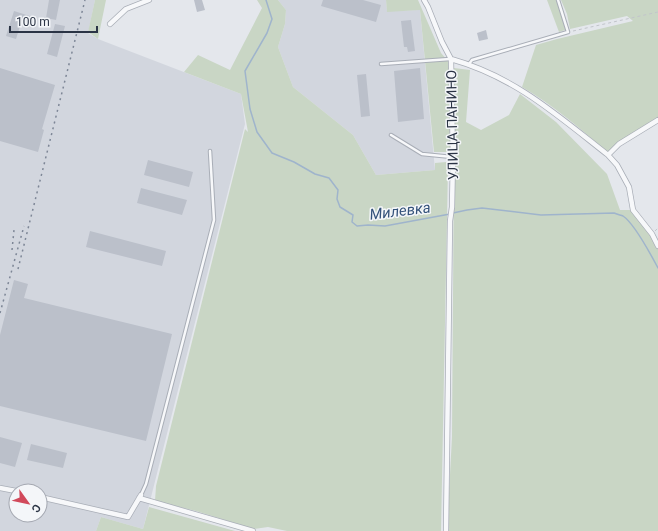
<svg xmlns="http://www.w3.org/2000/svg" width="658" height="531" font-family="Roboto,sans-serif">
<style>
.built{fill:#d2d6de;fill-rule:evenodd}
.green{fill:#c9d6c5}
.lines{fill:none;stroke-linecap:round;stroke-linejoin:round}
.stream{stroke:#9fb4cc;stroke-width:1.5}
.building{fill:#bbc0ca}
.service-casing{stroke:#a9aeb7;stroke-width:4.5}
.minor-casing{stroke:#a9aeb7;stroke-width:6}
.path{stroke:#c2c5cb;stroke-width:1;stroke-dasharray:3 3;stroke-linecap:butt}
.service{stroke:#f7f8fa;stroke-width:2.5}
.minor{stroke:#f7f8fa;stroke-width:4.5}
.rail{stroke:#7d8696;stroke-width:1.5;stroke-dasharray:2 4;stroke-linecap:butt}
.labels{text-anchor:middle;stroke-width:3;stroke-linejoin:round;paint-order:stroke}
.street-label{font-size:14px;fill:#2b3445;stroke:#f4f6f9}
.water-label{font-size:15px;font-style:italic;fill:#34527a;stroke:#f4f6f9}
</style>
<rect width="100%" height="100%" fill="#e4e7ec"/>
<path class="built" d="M0 0H95L88 33 98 39 241 94 245 124 143 529 101 517 96 531H0ZM16 491H40V515H16Z
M278 0H386L387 11 420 10 435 170 376 175 353 135 293 87 278 47 285 24 286 10Z"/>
<path class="green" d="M95 0H106L98 39 88 32Z
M257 0H278L286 10 285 24 278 47 293 87 353 135 376 175 435 170V163L446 162 448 165 441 531H287L268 527 254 529 196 511 155 501 156 486 245 129 248 132 241 94 184 72 198 55 230 70 262 8Z
M386 0H418L441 53 454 68 470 70 466 122 481 130 509 115 520 94 556 122 607 174 620 210H632L653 236 658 246V531H447L452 437 454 156 447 152H434L420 10 387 12Z
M547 0H557L565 22V30L559 32Z
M561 0H658V117L628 136 608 153C581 129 553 105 522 87L536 45 557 39 633 21 627 16 570 29 567 14Z
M149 507 235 531H96L101 517 143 529Z"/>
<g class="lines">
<path class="stream" d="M266 0 272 19 267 33 245 71 250 109 257 132 272 153 294 162 315 174 329 178 338 190 337 199 340 207 353 215 352 222 357 226 368 225 385 226 450 214
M453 213 467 210 482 208 541 215 614 213C616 214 620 215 623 216 635 224 651 255 658 268"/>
</g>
<path class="building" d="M49 0H60L56 20 46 18Z
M194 0H202L205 10 197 12Z
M323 0H363L381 5 376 22 321 6Z
M14 11 36 18 34 24 22 20 16 39 6 36Z
M411 20 415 51 408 52 407 47H404L401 21Z
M55 24 65 26 57 57 47 54Z
M486 30 488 39 479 41 477 33Z
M0 68 55 85 42 129 44 130 38 152 0 141Z
M420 68 424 119 398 122 394 71Z
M366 74 370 116 361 117 357 75Z
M148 160 193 172 189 187 144 175Z
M141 188 187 200 182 215 137 203Z
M90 231 166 251 162 266 86 247Z
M14 280 28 284 24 298 172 334 146 441 0 406V335Z
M0 437 22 443 15 467 0 463Z
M31 444 67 453 63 468 27 460Z"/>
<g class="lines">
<defs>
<path id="service" d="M381 64 450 59
M469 64 472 60 568 32 558 0
M391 135 422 154 452 157
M141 495 146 484 214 220 210 151"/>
<path id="minor" d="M424 0 428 7 442 42 451 59 453 158 452 207 450 221 446 531
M110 24 126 9 149 0
M451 59C515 77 557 115 608 155L617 165 629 187 633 210 652 234 658 246
M608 155 619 144 658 120
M0 488 16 491
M40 497 128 517 141 495
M139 498 253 531"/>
</defs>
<use href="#service" class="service-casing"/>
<use href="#minor" class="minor-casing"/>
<path class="path" d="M573 31 658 12
M655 231 658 228"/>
<use href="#service" class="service"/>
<use href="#minor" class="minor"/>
<path class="rail" d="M12 250 14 230
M18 269 85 0
M0 313 24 226"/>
</g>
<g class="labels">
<g class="street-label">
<text transform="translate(452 125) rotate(-91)" y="5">УЛИЦА ПАНИНО</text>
</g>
<g class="water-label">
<text transform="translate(400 211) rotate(-7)" y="5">Милевка</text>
</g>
</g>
<g transform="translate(28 503) rotate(123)"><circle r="19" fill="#f4f6f9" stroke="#a4a8b1"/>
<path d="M0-3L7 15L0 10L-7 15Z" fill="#d1495b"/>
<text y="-6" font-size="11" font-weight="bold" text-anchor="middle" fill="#2b3445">С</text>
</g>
<path d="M10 26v6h87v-6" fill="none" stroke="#2b3445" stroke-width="2"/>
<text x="16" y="26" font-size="12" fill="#2b3445" stroke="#f4f6f9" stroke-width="3" paint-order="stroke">100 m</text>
</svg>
